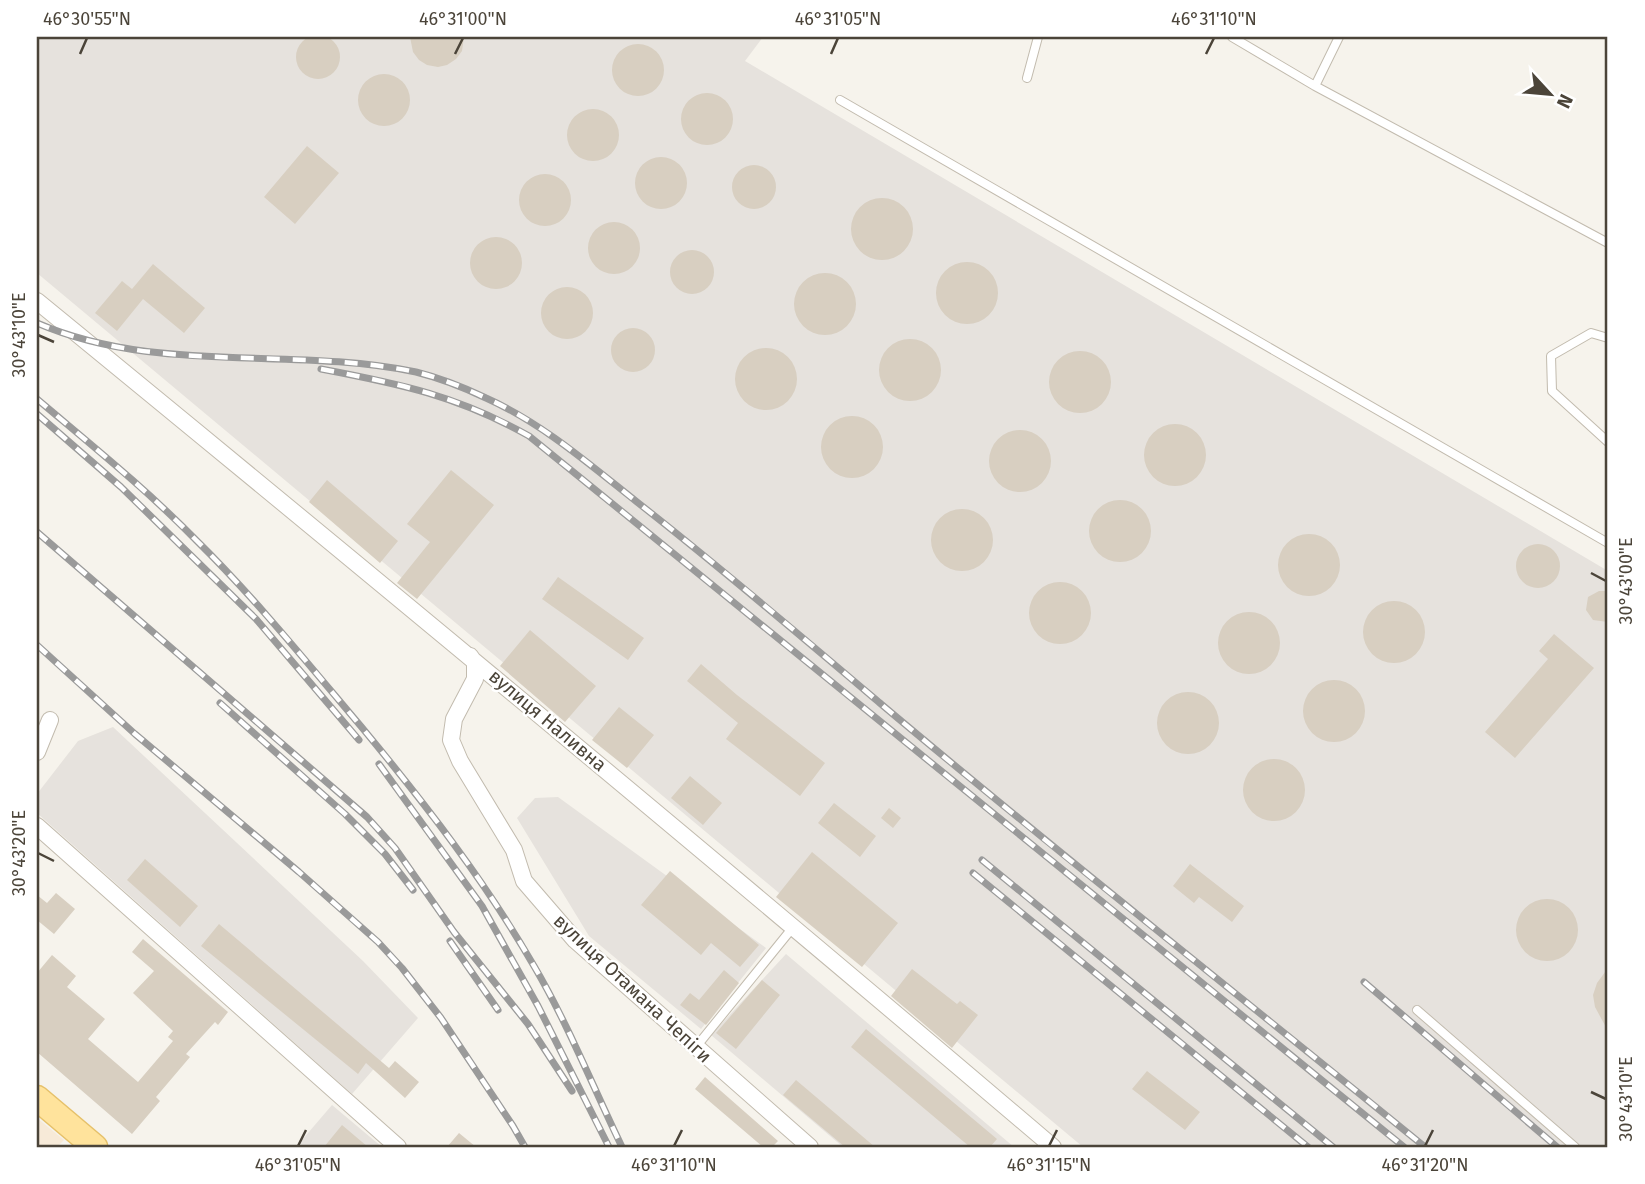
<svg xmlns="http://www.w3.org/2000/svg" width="1645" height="1184" font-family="'Fira Sans',sans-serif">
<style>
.commercial{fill:#f7ead8}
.industrial{fill:#e6e2dd}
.building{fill:#d8cfc1}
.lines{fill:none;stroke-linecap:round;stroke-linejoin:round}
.lane-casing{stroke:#c2bbae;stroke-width:10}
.street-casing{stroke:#c2bbae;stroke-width:18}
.primary-casing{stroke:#e6c16a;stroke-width:27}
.lane{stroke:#fff;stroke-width:8}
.street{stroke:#fff;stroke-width:16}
.primary{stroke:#ffe39c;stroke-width:24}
.rail-casing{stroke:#9a9a9a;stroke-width:7}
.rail{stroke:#fff;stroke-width:4.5;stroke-dasharray:13;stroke-linecap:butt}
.ticks{fill:none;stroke:#4b4439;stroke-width:2.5}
.labels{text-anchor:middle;stroke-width:5;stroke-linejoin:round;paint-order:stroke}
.street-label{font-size:19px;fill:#4b4439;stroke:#fff}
.neatline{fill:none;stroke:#4b4439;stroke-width:2.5}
.ticks-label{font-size:18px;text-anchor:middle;fill:#4b4439}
</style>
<rect width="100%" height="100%" fill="#f6f3ec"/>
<path class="commercial" d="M37 1118 64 1140 57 1147H37Z"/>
<path class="industrial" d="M37 37H763L745 61 1608 571V1147H1083L37 273Z
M113 727 363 961 418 1018 352 1094 37 813V794L78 741Z
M558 797 766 948 701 1029 589 936 517 818 535 798Z
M786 954 1014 1147H843L711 1035Z
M332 1105 382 1147H296Z"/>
<path class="building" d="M296 57a22 22 0 1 1 44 0a22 22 0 1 1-44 0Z
M410 37H464L462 51 456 59 447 65 438 67 427 65 419 60 413 52Z
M612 70a26 26 0 1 1 52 0a26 26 0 1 1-52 0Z
M358 100a26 26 0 1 1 52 0a26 26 0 1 1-52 0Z
M681 119a26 26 0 1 1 52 0a26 26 0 1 1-52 0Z
M567 135a26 26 0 1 1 52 0a26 26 0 1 1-52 0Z
M307 146 339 173 295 224 264 197Z
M635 183a26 26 0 1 1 52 0a26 26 0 1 1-52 0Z
M732 187a22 22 0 1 1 44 0a22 22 0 1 1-44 0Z
M519 200a26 26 0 1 1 52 0a26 26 0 1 1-52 0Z
M851 229a31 31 0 1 1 62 0a31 31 0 1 1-62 0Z
M588 248a26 26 0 1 1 52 0a26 26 0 1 1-52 0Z
M470 263a26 26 0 1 1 52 0a26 26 0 1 1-52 0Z
M670 272a22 22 0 1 1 44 0a22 22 0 1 1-44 0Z
M936 293a31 31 0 1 1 62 0a31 31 0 1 1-62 0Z
M153 264 205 308 184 333 143 299 117 331 95 313 122 281 132 289Z
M794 304a31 31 0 1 1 62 0a31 31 0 1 1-62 0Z
M541 313a26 26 0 1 1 52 0a26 26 0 1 1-52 0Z
M611 350a22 22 0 1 1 44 0a22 22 0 1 1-44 0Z
M879 370a31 31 0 1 1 62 0a31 31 0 1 1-62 0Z
M735 379a31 31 0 1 1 62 0a31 31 0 1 1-62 0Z
M1049 382a31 31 0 1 1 62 0a31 31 0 1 1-62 0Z
M821 447a31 31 0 1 1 62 0a31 31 0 1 1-62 0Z
M1144 455a31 31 0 1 1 62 0a31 31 0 1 1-62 0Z
M989 461a31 31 0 1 1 62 0a31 31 0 1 1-62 0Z
M451 470 494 505 417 599 397 583 430 542 407 524Z
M327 480 398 541 380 563 309 502Z
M1089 531a31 31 0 1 1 62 0a31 31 0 1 1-62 0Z
M931 540a31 31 0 1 1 62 0a31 31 0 1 1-62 0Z
M1278 565a31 31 0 1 1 62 0a31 31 0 1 1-62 0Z
M1516 566a22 22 0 1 1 44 0a22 22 0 1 1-44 0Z
M558 577 644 638 628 660 542 599Z
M1029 613a31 31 0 1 1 62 0a31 31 0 1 1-62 0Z
M1599 591H1608V622L1593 620 1586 610 1588 597Z
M1363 632a31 31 0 1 1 62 0a31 31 0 1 1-62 0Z
M1218 643a31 31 0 1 1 62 0a31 31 0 1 1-62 0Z
M530 630 596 686 565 722 500 666Z
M1554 634 1594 668 1515 758 1485 732 1548 659 1539 651Z
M701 664 737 695 825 763 800 796 726 739 738 723 687 681Z
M1303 711a31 31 0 1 1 62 0a31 31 0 1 1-62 0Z
M1157 723a31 31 0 1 1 62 0a31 31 0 1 1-62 0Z
M619 707 654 735 627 768 592 740Z
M1243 790a31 31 0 1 1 62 0a31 31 0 1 1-62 0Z
M690 776 722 803 703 825 671 798Z
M834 803 876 836 860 857 818 823Z
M889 808 901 818 893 828 881 818Z
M812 852 898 923 862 967 776 897Z
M145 859 198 906 180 927 127 880Z
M1190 864 1244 906 1232 922 1199 897 1194 903 1173 886Z
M670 871 759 945 740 967 711 943 701 955 641 905Z
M56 893 75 909 54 934 37 920V895L47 903Z
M1516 930a31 31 0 1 1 62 0a31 31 0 1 1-62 0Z
M219 924 389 1068 395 1061 419 1082 405 1098 366 1063 358 1074 201 946Z
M143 939 228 1012 218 1025 215 1022 186 1054 190 1057 156 1097 160 1101 132 1134 37 1052V973L52 955 76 976 67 987 105 1019 88 1039 138 1082 173 1041 168 1037 173 1031 133 993 154 971 132 952Z
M1608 968V1031L1595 1007 1593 995 1597 983Z
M912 969 957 1004 960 1001 978 1015 952 1048 891 996Z
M724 970 739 983 706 1025 680 1005 690 993 699 1000Z
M762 980 780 995 736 1049 716 1033Z
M866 1029 997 1139 990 1147H970L851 1047Z
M1147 1071 1200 1112 1185 1130 1132 1089Z
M705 1077 778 1141 772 1147H763L695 1089Z
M796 1080 875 1147H845L783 1095Z
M342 1125 368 1147H324Z
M459 1133 476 1147H447Z"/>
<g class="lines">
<defs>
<path id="lane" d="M1232 37 1315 86
M1339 37 1315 86 1608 243
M1027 78 1038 37
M840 100 1608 543
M1608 338 1591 333 1551 356 1552 391 1608 442
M1417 1010 1575 1147
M696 1047 794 926"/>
<path id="street" d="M37 301C378 580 717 861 1053 1147
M470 656 475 663V679L454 719 451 740 460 761 514 850 524 881 575 940 810 1147
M37 752 50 720
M37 826 398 1147"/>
<path id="primary" d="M37 1098 95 1147"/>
</defs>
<use href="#lane" class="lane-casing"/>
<use href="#street" class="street-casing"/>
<use href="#primary" class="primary-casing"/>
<use href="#lane" class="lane"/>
<use href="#street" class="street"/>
<use href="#primary" class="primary"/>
<defs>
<path id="rail" d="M37 323C157 375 290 346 416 372 440 378 463 387 486 398 542 423 589 464 637 502 720 567 801 636 881 704 1060 855 1244 999 1425 1147
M321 369C401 384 458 396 529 436L1404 1147
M37 399C90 444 146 489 195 539 256 599 309 665 364 730 426 805 485 881 534 966 568 1024 593 1087 622 1147
M37 414 121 487 256 619 359 740
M37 532 367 817 395 848 454 932 528 1024 572 1091
M37 645 135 734 299 872 378 942 402 968 441 1018 513 1126 525 1147
M220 703 345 814 385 854 413 890
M379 764 482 906 538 1006 609 1147
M982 860 1333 1147
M973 873 1308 1147
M450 941 498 1010
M1364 982 1557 1147"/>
</defs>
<use href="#rail" class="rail-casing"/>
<use href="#rail" class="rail"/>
</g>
<path class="ticks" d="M80 54 87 38M455 54 463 38M831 54 838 38M1206 54 1214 38M38 335 54 342M1591 573 1606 581M38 853 54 861M1591 1092 1606 1099M298 1146 306 1130M674 1146 682 1130M1049 1146 1057 1130M1425 1146 1433 1130"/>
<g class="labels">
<g class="street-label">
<text transform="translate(548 720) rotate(40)" y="7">вулиця Наливна</text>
<text transform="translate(633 988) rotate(43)" y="7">вулиця Отамана Чепіги</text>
</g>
</g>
<rect width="1645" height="1184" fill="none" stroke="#ffffff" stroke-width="77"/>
<g transform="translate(1550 94) rotate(116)" stroke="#ffffff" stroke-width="5" paint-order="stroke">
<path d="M0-5L12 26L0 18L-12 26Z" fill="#4b4439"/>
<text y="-10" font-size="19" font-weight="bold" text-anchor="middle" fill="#4b4439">N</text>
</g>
<rect x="38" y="38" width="1568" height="1108" class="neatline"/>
<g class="ticks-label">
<text x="87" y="25">46°30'55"N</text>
<text x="463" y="25">46°31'00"N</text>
<text x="838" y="25">46°31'05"N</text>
<text x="1214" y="25">46°31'10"N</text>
<text transform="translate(19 335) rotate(-90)" y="6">30°43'10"E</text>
<text transform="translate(1626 581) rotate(-90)" y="6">30°43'00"E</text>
<text transform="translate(19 853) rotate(-90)" y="6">30°43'20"E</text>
<text transform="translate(1626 1099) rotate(-90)" y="6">30°43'10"E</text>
<text x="298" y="1171">46°31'05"N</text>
<text x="674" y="1171">46°31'10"N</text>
<text x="1049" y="1171">46°31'15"N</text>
<text x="1425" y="1171">46°31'20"N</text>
</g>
</svg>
